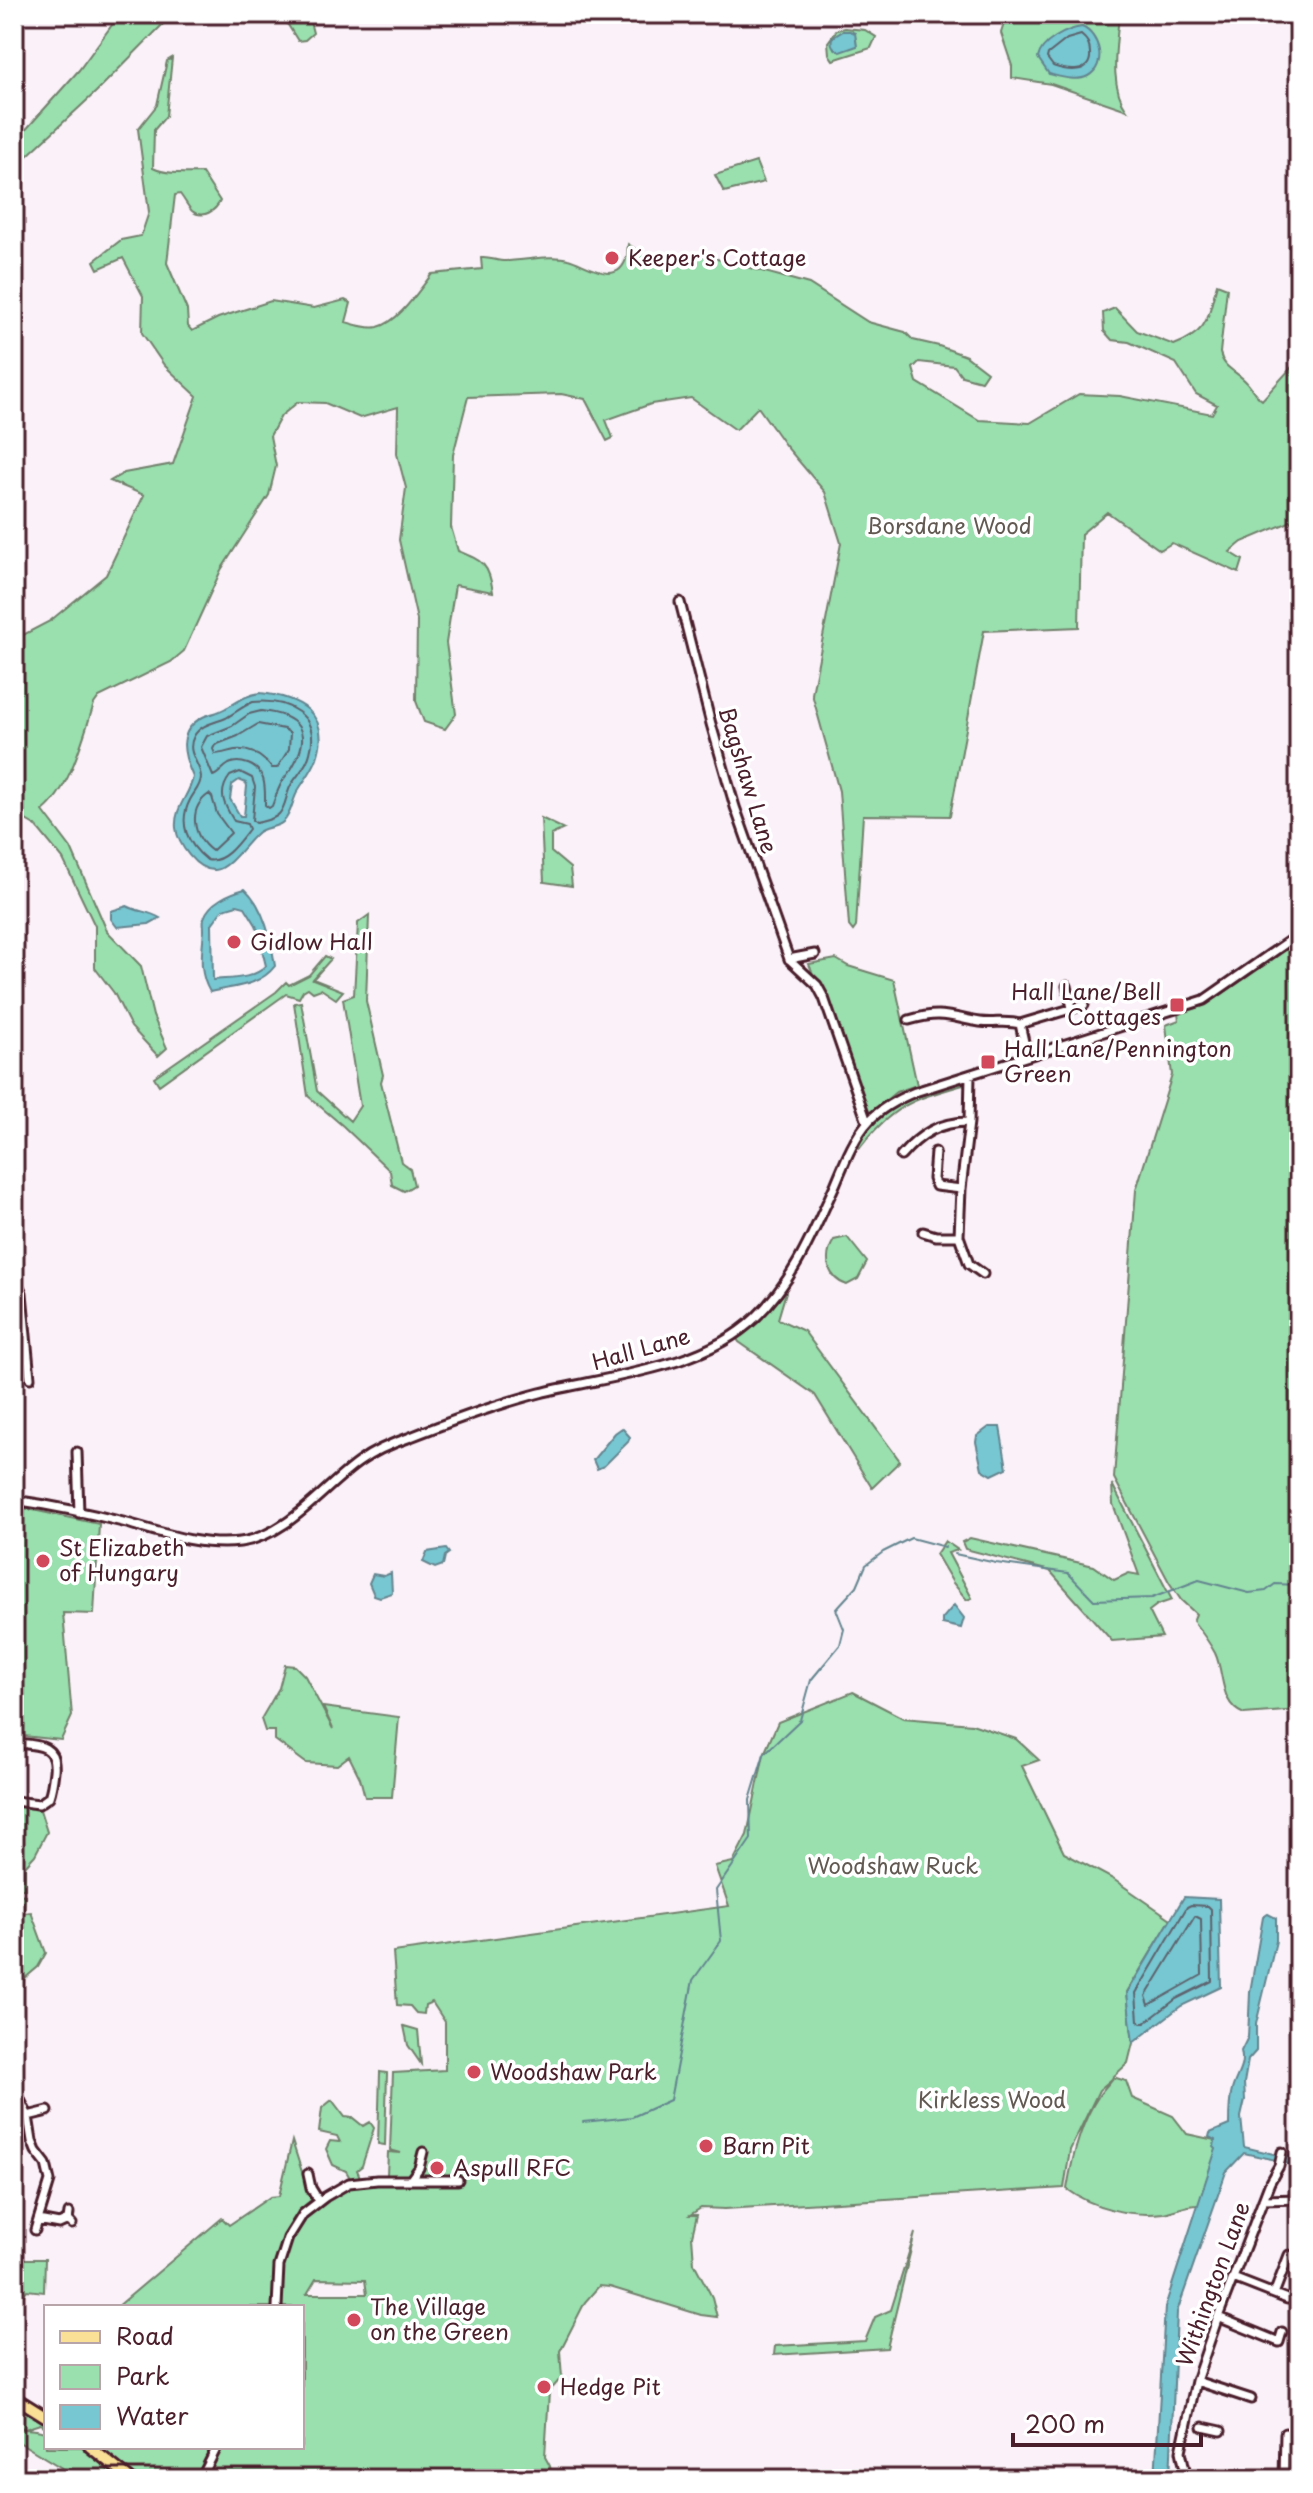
<svg xmlns="http://www.w3.org/2000/svg" width="1313" height="2493" font-family="'Playpen Sans',sans-serif">
<style>
.green{fill:#99e0ae;stroke:#72806c;stroke-width:2;fill-rule:evenodd}
.water{fill:#76c7d1;stroke:#64848f;stroke-width:2;fill-rule:evenodd}
.lines{fill:none;stroke-linecap:round;stroke-linejoin:round}
.shore{stroke:#5c626d;stroke-width:2}
.stream{stroke:#64848f;stroke-width:2}
.minor-casing{stroke:#4a1f2b;stroke-width:13}
.major-casing{stroke:#4a1f2b;stroke-width:15}
.minor{stroke:#fff;stroke-width:7}
.major{stroke:#fadf96;stroke-width:9}
.poi-dot{fill:#d1495b;stroke:#fff;stroke-width:3}
.labels{text-anchor:middle;stroke-width:7;stroke-linejoin:round;paint-order:stroke}
.poi-label{font-size:22px;fill:#4a1f2b;stroke:#fff;text-anchor:start}
.park-label{font-size:22px;fill:#625952;stroke:#fff}
.street-label{font-size:22px;fill:#4a1f2b;stroke:#fff}
</style>
<rect width="100%" height="100%" fill="#fbf2f9"/>
<filter id="ink" filterUnits="userSpaceOnUse"><feTurbulence type="fractalNoise" baseFrequency=".0125" numOctaves="2"/><feDisplacementMap in="SourceGraphic" scale="16" xChannelSelector="R" yChannelSelector="G"/><feConvolveMatrix kernelMatrix="1 2 1 2 8 2 1 2 1" color-interpolation-filters="sRGB"/></filter>
<g filter="url(#ink)">
<path class="green" d="M120 14H173L96 92 14 168V143L79 70Z
M272 14H308L313 33 305 40 298 41 288 25Z
M1007 14H1119C1117 44 1108 85 1127 110L1051 84 1012 78V66L1001 33Z
M845 28 865 30 876 37 871 48 833 60 829 54 828 42 837 30Z
M172 58 166 116 154 130 153 168C167 175 186 173 202 173L220 201C216 210 203 220 192 211 188 207 184 199 180 194L175 195 167 263 187 310 188 326 192 331 218 318 271 301 314 308 345 300 351 303 346 322C356 325 368 329 378 327 399 322 419 290 432 274L482 269 481 258C489 257 497 261 505 261 523 261 552 254 568 259 585 263 618 290 627 256 628 252 627 248 628 244L646 256H706L809 284 868 322 905 332 913 340 939 346 966 356 987 372 981 381 962 376 954 366 919 362 913 368 917 382 979 420 1030 423 1079 394 1120 396 1212 414 1217 405 1196 394 1176 363 1129 342 1112 340 1104 331 1103 313 1115 308 1137 331 1174 345C1210 331 1207 318 1217 284L1227 288 1220 353C1224 370 1238 371 1248 384 1253 390 1255 395 1262 400L1299 359V518L1242 542 1230 552 1243 560 1239 573 1172 543 1160 550 1107 512 1081 534 1079 627 984 631 950 816 863 815 856 927 853 931 849 926 839 791 812 694 841 543 825 492 785 445 758 407 736 430 691 398 651 404 606 420 613 438 607 441 585 399 561 394 468 397 453 455 451 527 458 551C483 561 489 564 493 592L455 585 446 643 456 714 445 729 424 722 416 701 417 620 399 540 406 488 397 454 398 407 360 418 325 403 298 402 281 416 270 436 276 466 269 495 221 570 184 651 171 662 99 697 94 704C83 737 70 790 43 811L71 848 107 931 141 966 153 1016 167 1048 158 1056 131 1027 114 993 95 968V926L63 859 36 826 14 813V644L21 636 50 621 106 575 144 495 110 481 124 473 173 464 197 396 164 365 142 333 143 296 123 258 98 269 94 261 121 240 141 236 149 212 138 129 157 105 167 61Z
M756 162 764 182 724 192 715 175Z
M541 818 564 829 551 835V852L570 868 572 886 544 882Z
M369 915 366 1001 383 1075 381 1082 401 1162 410 1169 414 1185 404 1191 392 1185 390 1171 343 1126 308 1096 294 1003 301 1002 317 1091 350 1121 360 1106 343 999 354 995 358 923Z
M1299 941V1710L1244 1714C1219 1704 1225 1674 1215 1653 1209 1642 1201 1631 1193 1621L1196 1614 1181 1600 1169 1582 1114 1478 1136 1190 1172 1075 1166 1025 1179 1020 1178 1014 1202 1006 1215 999Z
M325 956 331 959 313 979 343 991 336 999 321 989 313 992 308 988 303 991 299 998 286 994 159 1085 154 1077 276 992 286 982 289 985 309 975Z
M836 959 848 966 894 980 917 1085 896 1092 868 1115 809 964Z
M957 1081 963 1085C912 1100 893 1105 860 1148L856 1146C887 1101 907 1098 957 1081Z
M847 1237 867 1262 858 1279 847 1285C827 1278 823 1258 834 1240Z
M785 1289 786 1292 778 1319 804 1331 900 1461 872 1488 815 1395 739 1342 736 1337 761 1318Z
M14 1290 25 1372 17 1380 14 1394Z
M1112 1484 1172 1600 1157 1605 1149 1611 1162 1637 1112 1641 1050 1571 965 1549 962 1542 970 1538 1094 1566 1114 1580 1129 1573 1139 1575 1113 1504Z
M14 1506 99 1524 94 1614 63 1613 72 1716 61 1740 14 1735 18 1609 14 1551Z
M945 1541 958 1550 948 1553 972 1598 967 1600 953 1583 936 1554Z
M285 1665 295 1666 305 1676 333 1729 323 1707 399 1717 392 1797H365L360 1778 349 1756 337 1765 306 1763 275 1740V1731H265L261 1719 279 1688Z
M853 1692 903 1718 972 1724 1016 1739 1039 1760 1022 1766 1064 1853 1113 1879 1171 1919 1127 1992 1133 2043 1128 2063 1113 2077 1126 2081 1132 2098 1173 2116 1187 2134 1215 2140 1217 2149 1199 2205C1184 2205 1176 2211 1163 2213 1131 2217 1092 2208 1067 2189 1072 2158 1080 2124 1098 2097 1102 2090 1109 2084 1113 2078L1099 2090 1070 2150 1064 2188 725 2209 701 2208 690 2215H697L692 2236 694 2263 712 2297 717 2317 701 2315 610 2287 599 2286 585 2302 560 2351 562 2377 549 2392 545 2457 550 2466 552 2479H139L103 2450 104 2447H302V2307H117L222 2218 229 2225 270 2197 279 2196 292 2141 311 2200 298 2211 305 2221 303 2214 349 2183 411 2179V2172L405 2176 387 2175 388 2152 401 2153 390 2150 393 2073 445 2070V2022L432 2002 425 2005 424 2014 416 2013 410 2006 397 2005 393 1952 729 1906 715 1866 733 1862 747 1835 764 1754 778 1722ZM316 2279 365 2280 367 2294H307Z
M14 1806 40 1810 47 1832 35 1855 25 1866V1889H14Z
M14 1894 25 1895 24 1913 31 1912 46 1953 38 1967 24 1979 23 1986 20 1987 17 2024 14 2026Z
M404 2026 418 2030 421 2064 408 2045Z
M380 2072 387 2073 385 2145 378 2144Z
M332 2100 345 2117 353 2118 363 2126 370 2122 374 2128 362 2166 357 2170 360 2177 350 2178 346 2171 333 2165 326 2149 330 2141 340 2142 337 2136 319 2132 322 2108Z
M915 2233 887 2348 774 2355 775 2346 865 2341 875 2317 891 2310Z
M24 2259H45L44 2292 27 2290 14 2308V2294L20 2288 16 2283 18 2274 24 2273Z
M14 2401 46 2423V2427L40 2424 25 2429 14 2424Z
M14 2426C25 2431 39 2428 46 2433V2447H82L122 2479H80L14 2439Z"/>
<path class="water" d="M1082 27C1099 34 1108 65 1088 76 1077 82 1061 77 1049 74L1038 58C1041 42 1066 29 1082 27Z
M843 31H850L855 33 857 46 840 52C834 48 830 46 832 38Z
M260 693C298 697 332 713 317 758 313 770 305 779 299 789 292 799 292 814 283 822 275 829 263 826 256 834 246 843 229 869 215 870 196 871 178 844 176 828 174 807 190 795 193 777 183 755 176 731 203 717 210 714 219 712 226 708 239 701 246 695 260 693ZM239 780 246 783 247 786 244 816H240L230 799 232 785Z
M245 889C265 908 271 940 275 966 259 987 233 986 210 992 198 972 202 952 204 930 204 926 203 921 204 918 209 902 230 893 245 889ZM237 905 245 907 256 925 266 966C252 980 231 978 213 980L212 924 223 909Z
M127 906C138 912 149 911 160 918L149 924 117 927 111 919V911Z
M989 1427H1000L1007 1468 992 1475 982 1469 976 1442 977 1436Z
M622 1428 630 1437 628 1442 604 1466 597 1469 593 1460 615 1433Z
M446 1549 449 1553 445 1556 443 1565 435 1568 423 1562 427 1552Z
M391 1573 392 1593 380 1597 374 1595 369 1583 373 1574 384 1576Z
M954 1605 964 1618 961 1628 942 1624V1619Z
M1184 1897 1219 1899 1221 1987 1181 2006 1133 2043 1127 1993Z
M1268 1914 1276 1918V1941L1256 2024V2051L1248 2060 1244 2083 1245 2100 1241 2117 1244 2147 1286 2157 1299 2152V2172L1285 2162 1244 2153 1226 2172 1177 2312 1170 2479H1155L1165 2307 1216 2149 1214 2147 1215 2140 1209 2137 1210 2133 1229 2125C1229 2113 1229 2101 1232 2090 1236 2075 1245 2067 1241 2051L1248 2037 1250 1992 1263 1917Z"/>
<g class="lines">
<path class="shore" d="M1081 35C1087 40 1090 44 1090 53 1092 75 1067 71 1053 66L1047 58 1048 54 1067 39Z
M253 702C286 699 321 714 310 753 307 766 298 774 291 785 286 794 286 807 279 814 274 820 263 821 256 823L252 820 255 787 252 778 240 772 230 776C217 793 224 805 234 821L247 824 249 829C239 842 224 864 207 860 187 844 178 823 190 800 194 792 201 786 201 777 200 762 185 753 194 736 201 724 214 723 226 718 235 713 243 706 253 702Z
M261 711C297 715 314 730 293 766 290 772 285 776 282 782 278 789 275 798 272 806L269 808 265 805C265 788 267 771 248 764 242 762 235 761 229 764 222 768 219 774 213 776L201 747 207 736 232 726 249 714Z
M258 724 284 729 290 733 289 749 277 768H272C263 757 251 748 235 750 228 751 222 754 215 754L213 749 215 745 238 736Z
M209 794 212 797 217 814 231 833 212 851C193 837 187 809 209 794Z
M1191 1905 1208 1906 1211 1909 1212 1981 1176 1999 1145 2023H1141L1138 2021 1136 1993 1187 1907Z
M1195 1916 1201 1919 1202 1975 1149 2005 1146 1996Z"/>
<path class="stream" d="M1290 1419 1299 1424
M955 1554 996 1563 1068 1573 1094 1600 1152 1598 1199 1580 1249 1593 1266 1591 1275 1584 1299 1585
M583 2122 632 2117 670 2100 693 1980 721 1941 716 1890 751 1839 750 1800 764 1754 800 1720 811 1680 840 1645 844 1629 836 1609 857 1586 866 1565 883 1552 911 1538 945 1547"/>
<defs>
<path id="minor" d="M680 602 711 724 735 807 789 959 817 985 824 998 867 1122
M789 959 815 954
M1067 986 1072 1008
M909 1020C942 1010 949 1017 980 1022 994 1024 1006 1020 1020 1024L1084 1005
M1020 1024 1027 1055
M970 1075 969 1122 961 1189 959 1236 969 1264 983 1274
M935 1152 933 1179 936 1186 961 1189
M901 1156C920 1134 939 1122 969 1122
M923 1232 936 1236H959
M14 1277 22 1293 30 1378
M77 1452 79 1513
M14 1500C49 1505 92 1514 127 1523 163 1533 201 1547 240 1542 288 1536 322 1488 359 1462 374 1451 390 1444 408 1438 451 1421 494 1405 540 1393 608 1376 702 1369 755 1318 794 1281 813 1233 835 1185 843 1166 855 1135 869 1121 881 1108 898 1099 915 1092L1204 1000 1299 934
M14 1743C35 1745 57 1743 54 1771 53 1780 52 1789 49 1797L39 1804 14 1801
M14 2087 28 2116 32 2141 36 2151 46 2164 50 2181 35 2230
M28 2116 48 2111
M308 2174 311 2188 319 2201
M411 2179 419 2168 423 2152
M1263 2200 1299 2199
M69 2213 68 2220 72 2224
M38 2220 59 2224 68 2220
M1233 2278 1287 2299 1299 2298
M1274 2294 1289 2255
M277 2307 279 2266 288 2238 303 2214 325 2197 349 2183 377 2180H458
M1218 2317 1279 2342 1282 2332
M1196 2381 1251 2399
M1203 2427 1221 2431
M201 2479 217 2447
M1187 2479 1181 2451 1196 2381 1218 2317 1270 2182 1279 2166 1282 2152
M1284 2479 1285 2433"/>
<path id="major" d="M14 2397 46 2417
M90 2447 130 2479"/>
</defs>
<use href="#minor" class="minor-casing"/>
<use href="#major" class="major-casing"/>
<use href="#minor" class="minor"/>
<use href="#major" class="major"/>
</g>
</g>
<g class="poi-dot">
<circle cx="612" cy="258" r="8"/>
<circle cx="234" cy="942" r="8"/>
<rect x="1169" y="997" width="16" height="16" rx="4"/>
<rect x="980" y="1054" width="16" height="16" rx="4"/>
<circle cx="43" cy="1561" r="8"/>
<circle cx="474" cy="2072" r="8"/>
<circle cx="706" cy="2146" r="8"/>
<circle cx="437" cy="2168" r="8"/>
<circle cx="354" cy="2320" r="8"/>
<circle cx="544" cy="2387" r="8"/>
</g>
<g class="labels">
<g class="poi-label">
<text x="628" y="266">Keeper's Cottage</text>
<text x="250" y="950">Gidlow Hall</text>
<text x="1161" y="1000" text-anchor="end">Hall Lane/Bell<tspan x="1161" dy="25">Cottages</tspan></text>
<text x="1004" y="1057">Hall Lane/Pennington<tspan x="1004" dy="25">Green</tspan></text>
<text x="59" y="1556">St Elizabeth<tspan x="59" dy="25">of Hungary</tspan></text>
<text x="490" y="2080">Woodshaw Park</text>
<text x="722" y="2154">Barn Pit</text>
<text x="453" y="2176">Aspull RFC</text>
<text x="370" y="2315">The Village<tspan x="370" dy="25">on the Green</tspan></text>
<text x="560" y="2395">Hedge Pit</text>
</g>
<g class="park-label">
<text x="949" y="534">Borsdane Wood</text>
<text x="893" y="1874">Woodshaw Ruck</text>
<text x="992" y="2108">Kirkless Wood</text>
</g>
<g class="street-label">
<text transform="translate(748 780) rotate(73)" y="8">Bagshaw Lane</text>
<text transform="translate(641 1349) rotate(-16)" y="8">Hall Lane</text>
<text transform="translate(1213 2284) rotate(-70)" y="8">Withington Lane</text>
</g>
</g>
<rect width="1313" height="2493" fill="none" stroke="#fff" stroke-width="48"/>
<rect x="24" y="24" width="1265" height="2445" fill="none" stroke="#4a1f2b" stroke-width="3" filter="url(#ink)"/>
<rect x="44" y="2305" width="260" height="144" fill="#ffffff" stroke="#b7a5aa" stroke-width="2"/>
<rect x="60" y="2331" width="40" height="12" fill="#fadf96" stroke="#b7a5aa" stroke-width="2"/>
<text x="116" y="2345" font-size="24" fill="#4a1f2b">Road</text>
<rect x="60" y="2365" width="40" height="24" fill="#99e0ae" stroke="#b7a5aa" stroke-width="2"/>
<text x="116" y="2385" font-size="24" fill="#4a1f2b">Park</text>
<rect x="60" y="2405" width="40" height="24" fill="#76c7d1" stroke="#b7a5aa" stroke-width="2"/>
<text x="116" y="2425" font-size="24" fill="#4a1f2b">Water</text>
<path d="M1013 2433v12h188v-12" fill="none" stroke="#4a1f2b" stroke-width="4"/>
<text x="1025" y="2433" font-size="24" fill="#4a1f2b" stroke="#ffffff" stroke-width="6" paint-order="stroke">200 m</text>
</svg>
